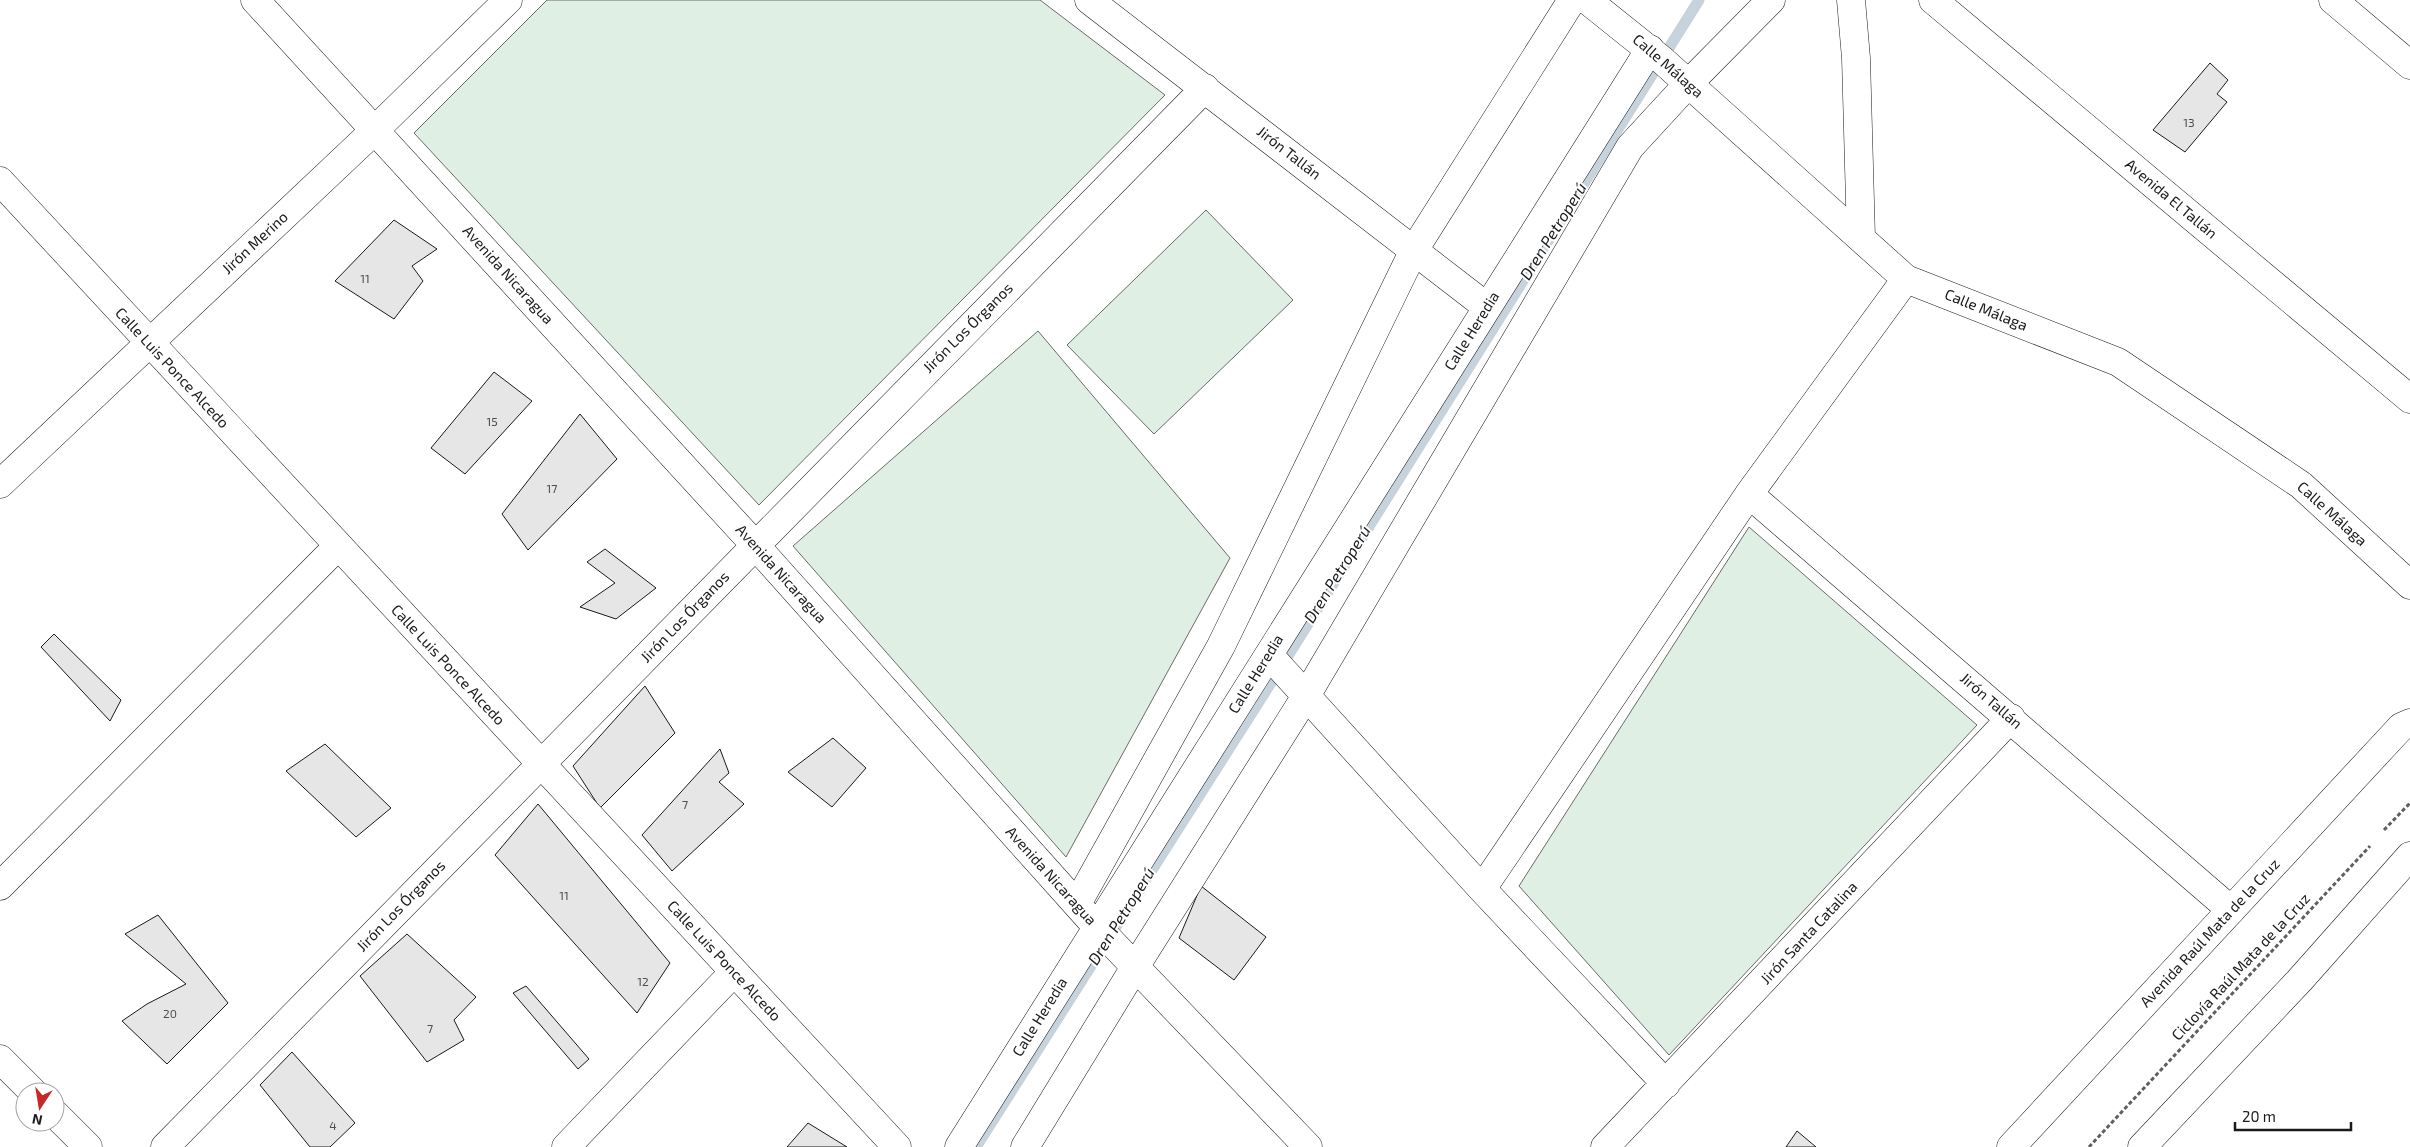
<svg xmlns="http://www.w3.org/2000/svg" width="2410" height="1147" font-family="'Exo 2',sans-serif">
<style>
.green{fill:#e0efe3;stroke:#6a6a6a}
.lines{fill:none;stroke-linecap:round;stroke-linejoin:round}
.stream{stroke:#c6d2dc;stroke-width:11}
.building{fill:#e6e6e6;stroke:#1a1a1a}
.street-casing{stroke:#1a1a1a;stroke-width:29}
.primary-casing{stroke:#1a1a1a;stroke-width:29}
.path{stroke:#5f5f5f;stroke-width:3;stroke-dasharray:4 2.5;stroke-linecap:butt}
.street{stroke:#fff;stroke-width:28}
.primary{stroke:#fff;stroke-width:28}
.labels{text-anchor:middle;stroke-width:4;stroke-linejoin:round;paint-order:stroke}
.number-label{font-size:12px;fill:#4d4d4d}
.street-label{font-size:15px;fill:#1a1a1a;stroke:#fff}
.water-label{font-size:16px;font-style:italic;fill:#1a1a1a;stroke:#fff}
</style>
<rect width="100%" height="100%" fill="#fff"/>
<path class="green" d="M547 0H1040L1165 95 759 505 414 133Z
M1206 210 1293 300 1154 434 1067 345Z
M1038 331 1230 558 1066 857 793 546Z
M1749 527 1977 725 1669 1055 1519 886Z"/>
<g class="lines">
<path class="stream" d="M976 1147 1281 667 1699 0"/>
</g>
<path class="building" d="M2210 63 2228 80 2217 94 2227 102 2185 152 2153 130Z
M394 220 437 249 412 266 423 281 394 319 335 281Z
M494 372 532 401 465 474 431 448Z
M580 414 617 459 528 550 502 514Z
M605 549 656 588 616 619 580 607 615 583 587 562Z
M54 634 121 700 110 721 41 647Z
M645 686 675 733 600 808 573 766Z
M833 738 866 768 832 807 788 772Z
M325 744 391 808 356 837 286 771Z
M720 749 729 773 719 782 744 804 672 871 642 835Z
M538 804 670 963 637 1013 495 855Z
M1201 886 1266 937 1234 980 1179 938Z
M158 915 228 1003 167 1064 122 1021 147 1004 186 984 125 934Z
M407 934 476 997 454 1020 464 1040 427 1062 360 976Z
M526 986 589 1059 578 1069 513 993Z
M292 1052 355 1123 330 1147H310L260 1085Z
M808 1123 847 1147H787Z
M1797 1131 1816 1147H1786Z"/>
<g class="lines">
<defs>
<path id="street" d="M255 0 755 545 1097 927 1308 1147
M1089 0 1487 307
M1587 0 1662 60 1906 279 2118 362 2301 485 2410 585
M1851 0 1856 58 1861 238
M1933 0 2410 399
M2333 0 2410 65
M0 181 897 1147
M0 484 375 130 508 0
M1749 494 2231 910
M1269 655 1482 889 1666 1084
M0 886 338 546
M1482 889 1749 494 1906 279
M1077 904 1221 646 1414 250 1572 0
M0 1059 33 1092
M55 1114 88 1147
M165 1147 1205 88
M566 1147 734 972
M959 1147 1650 49
M1025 1147 1135 967 1306 696 1630 147 1688 84 1771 0
M1605 1147 2011 718"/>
<path id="primary" d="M2011 1147 2401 727 2410 723
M2142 1147 2299 981 2410 856"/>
</defs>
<use href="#street" class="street-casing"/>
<use href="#primary" class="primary-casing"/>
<path class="path" d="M2384 830 2410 803
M2089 1147 2370 846"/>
<use href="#street" class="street"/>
<use href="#primary" class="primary"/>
</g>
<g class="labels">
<g class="number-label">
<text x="2189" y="127">13</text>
<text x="365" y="283">11</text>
<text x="492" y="426">15</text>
<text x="552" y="493">17</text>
<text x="685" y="809">7</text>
<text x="564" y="900">11</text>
<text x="643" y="986">12</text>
<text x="170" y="1018">20</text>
<text x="430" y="1033">7</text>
<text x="333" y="1130">4</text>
</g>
<g class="street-label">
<text transform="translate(1668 66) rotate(41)" y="5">Calle Málaga</text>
<text transform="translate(1289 153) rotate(38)" y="5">Jirón Tallán</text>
<text transform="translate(2171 199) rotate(40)" y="5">Avenida El Tallán</text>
<text transform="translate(255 243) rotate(-43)" y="5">Jirón Merino</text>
<text transform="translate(508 275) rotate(48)" y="5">Avenida Nicaragua</text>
<text transform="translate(1986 310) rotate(22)" y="5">Calle Málaga</text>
<text transform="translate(968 328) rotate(-45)" y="5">Jirón Los Órganos</text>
<text transform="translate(1472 331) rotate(-58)" y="5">Calle Heredia</text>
<text transform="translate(172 368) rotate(47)" y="5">Calle Luis Ponce Alcedo</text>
<text transform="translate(2332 514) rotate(42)" y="5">Calle Málaga</text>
<text transform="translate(781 574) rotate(48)" y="5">Avenida Nicaragua</text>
<text transform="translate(685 617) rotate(-46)" y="5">Jirón Los Órganos</text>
<text transform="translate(448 665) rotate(47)" y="5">Calle Luis Ponce Alcedo</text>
<text transform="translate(1256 674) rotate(-58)" y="5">Calle Heredia</text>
<text transform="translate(1991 701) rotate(41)" y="5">Jirón Tallán</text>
<text transform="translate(1051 876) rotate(48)" y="5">Avenida Nicaragua</text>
<text transform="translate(401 906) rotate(-46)" y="5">Jirón Los Órganos</text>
<text transform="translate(1809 933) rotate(-47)" y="5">Jirón Santa Catalina</text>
<text transform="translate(2210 933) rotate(-47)" y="5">Avenida Raúl Mata de la Cruz</text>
<text transform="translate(724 961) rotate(47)" y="5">Calle Luis Ponce Alcedo</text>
<text transform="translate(2241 967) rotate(-47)" y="5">Ciclovía Raúl Mata de la Cruz</text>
<text transform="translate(1040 1017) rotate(-58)" y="5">Calle Heredia</text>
</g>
<g class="water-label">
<text transform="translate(1553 231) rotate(-58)" y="6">Dren Petroperú</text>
<text transform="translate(1337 574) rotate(-58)" y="6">Dren Petroperú</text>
<text transform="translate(1121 916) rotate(-58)" y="6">Dren Petroperú</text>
</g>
</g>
<g transform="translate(40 1107) rotate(192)"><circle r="24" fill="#ffffff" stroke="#a3a3a3"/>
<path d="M0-4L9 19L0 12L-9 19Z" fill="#c62828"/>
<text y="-8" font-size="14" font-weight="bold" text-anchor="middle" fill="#1a1a1a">N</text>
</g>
<path d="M2235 1122v8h116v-8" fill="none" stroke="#1a1a1a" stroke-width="2.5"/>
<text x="2242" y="1122" font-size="15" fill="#1a1a1a" stroke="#ffffff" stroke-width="4" paint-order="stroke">20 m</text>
</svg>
